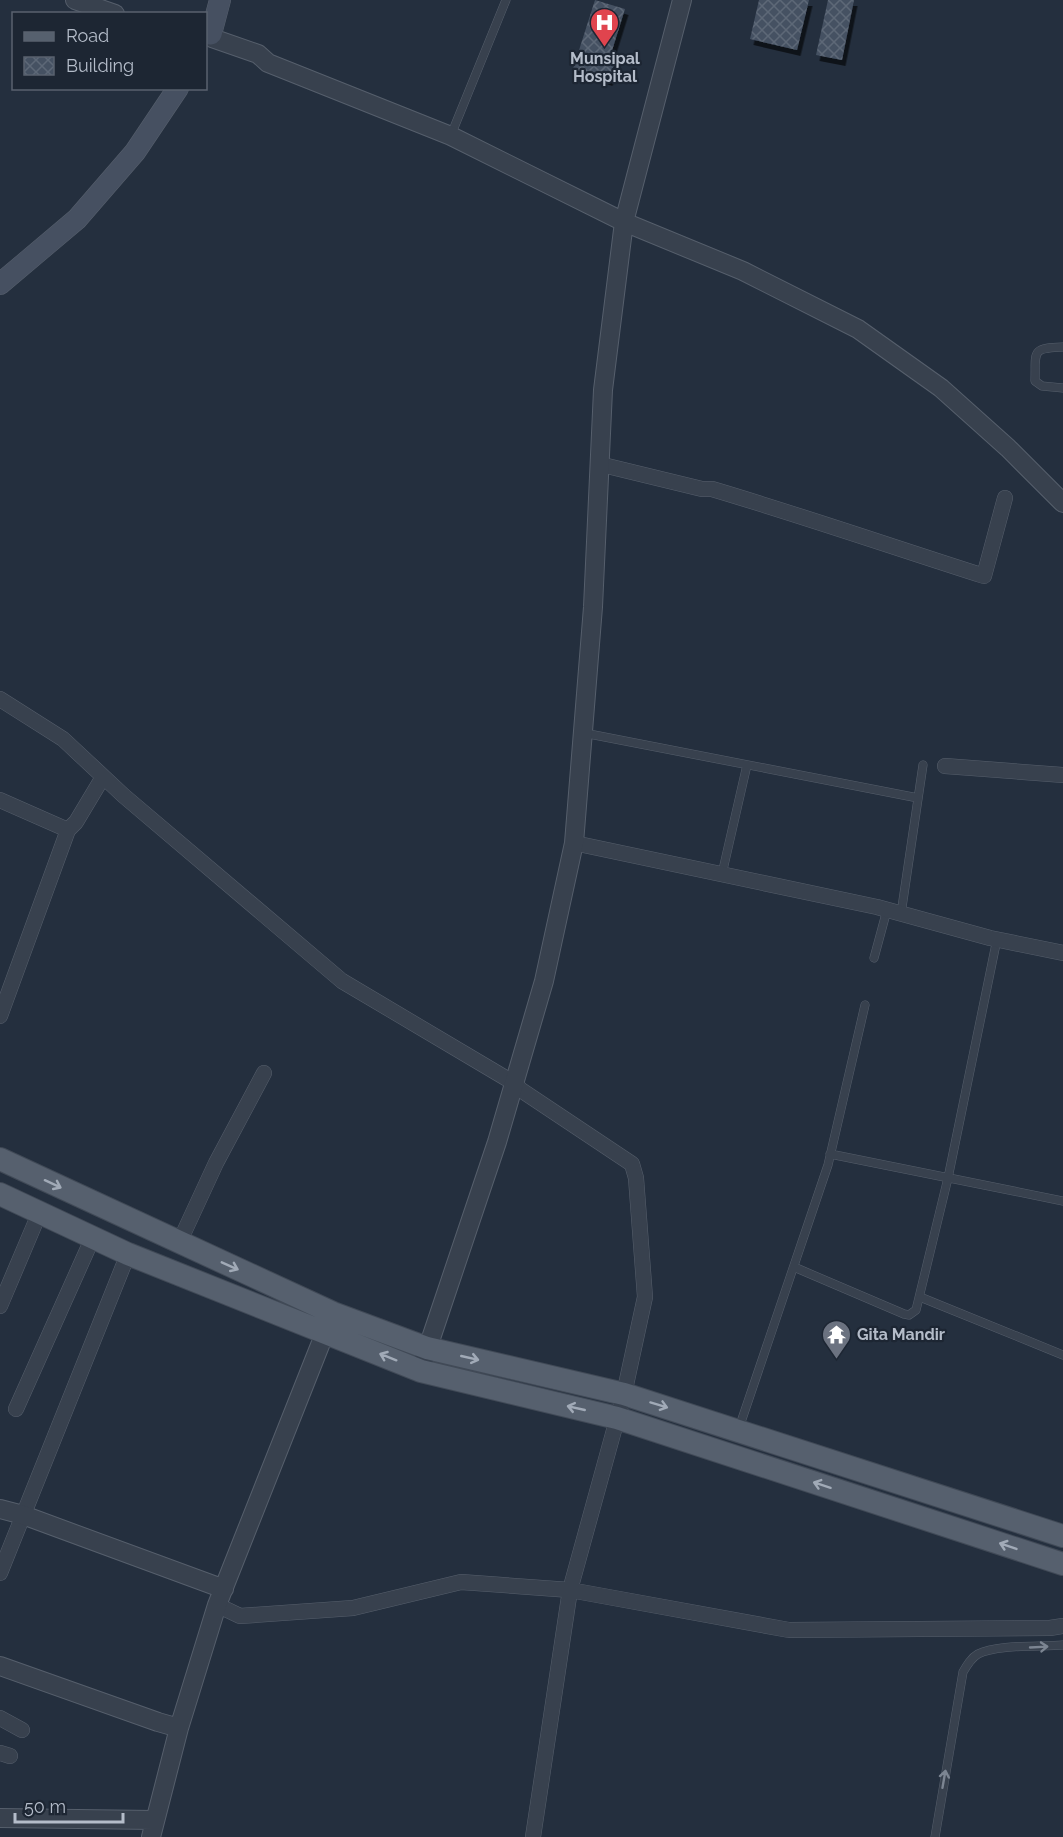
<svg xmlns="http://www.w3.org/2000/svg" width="1063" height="1837" font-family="Raleway,sans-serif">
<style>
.building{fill:url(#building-cross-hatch);filter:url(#shadow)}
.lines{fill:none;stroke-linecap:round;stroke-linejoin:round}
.service-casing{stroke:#565f6c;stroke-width:9}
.minor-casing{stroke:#565f6c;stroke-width:16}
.tertiary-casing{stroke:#565f6c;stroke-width:20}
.secondary-casing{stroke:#565f6c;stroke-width:22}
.primary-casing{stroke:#414a57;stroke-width:24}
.service{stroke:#38414e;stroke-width:8}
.minor{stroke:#38414e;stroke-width:15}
.tertiary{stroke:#38414e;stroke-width:18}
.secondary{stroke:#465061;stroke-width:21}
.primary{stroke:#56606e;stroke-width:22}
.oneway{stroke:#a1aab7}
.oneway2{stroke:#7c8592}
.labels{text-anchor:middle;stroke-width:4.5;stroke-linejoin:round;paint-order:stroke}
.poi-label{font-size:16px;font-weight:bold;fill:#b4bcc9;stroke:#1d2633}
</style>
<defs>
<pattern id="building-cross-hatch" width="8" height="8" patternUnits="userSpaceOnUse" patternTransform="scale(1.5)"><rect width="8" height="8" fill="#455162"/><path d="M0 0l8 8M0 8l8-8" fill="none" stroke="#5d6877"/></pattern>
<filter id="shadow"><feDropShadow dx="3.5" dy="6" stdDeviation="0" flood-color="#0009"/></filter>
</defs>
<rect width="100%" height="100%" fill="#242f3e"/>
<path class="building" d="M595 0 625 9 609 60 615 62 609 80 573 69Z
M759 0H809L797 50 750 39Z
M828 0H854L842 60 816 55Z"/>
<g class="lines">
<defs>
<path id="service" d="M451 135 506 0
M1063 347C1030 348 1036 352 1035 381L1042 386 1063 388
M584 733 918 798
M722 874 747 765
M901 914 923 765
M874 958 887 910
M830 1154 1063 1201
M794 1267 904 1314 909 1315 916 1310 948 1178 997 939
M920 1297 1063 1355
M739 1428 828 1165 865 1005
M935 1837 963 1672C967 1665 971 1658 978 1654 997 1644 1041 1647 1063 1645"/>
<path id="minor" d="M599 464 702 489H712C803 516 893 547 984 576L1005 498
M0 699 63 739 124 796 342 981 514 1083 521 1090 632 1164 636 1178 645 1297 624 1394 570 1590 533 1837
M945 766 1063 775
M0 800 68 830
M574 843 877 907 990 938 1063 953
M0 1016 68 830 76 822 103 777
M179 1243 216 1163 264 1073
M0 1306 39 1214
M16 1409 93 1237
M0 1573 128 1254
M217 1605 240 1616 353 1608 461 1582 570 1590 789 1630 1050 1628 1063 1626
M0 1718 22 1730
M0 1753 10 1756"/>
<path id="tertiary" d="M75 0 115 14
M212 38 258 54 268 63 451 136 624 222 743 271 858 329 941 388 1008 448 1063 503
M424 1359 497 1142 544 981 574 843 593 607 603 390 624 222 682 0
M0 1509 23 1515 224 1589
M0 1666 158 1722 179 1728
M0 1818 154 1820
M151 1837 179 1728 217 1605 330 1320"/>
<path id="secondary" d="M211 34 220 0
M0 284 77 219 135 152 178 88"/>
<path id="primary" d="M0 1159 333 1313 427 1348 624 1394 1063 1536
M0 1194 128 1254 421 1371 617 1418 1063 1564"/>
</defs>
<use href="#service" class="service-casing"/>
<use href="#minor" class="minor-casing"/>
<use href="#tertiary" class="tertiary-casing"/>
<use href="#secondary" class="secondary-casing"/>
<use href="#primary" class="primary-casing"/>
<use href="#service" class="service"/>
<use href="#minor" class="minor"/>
<use href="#tertiary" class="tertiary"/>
<use href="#secondary" class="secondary"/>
<use href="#primary" class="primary"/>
</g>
<defs><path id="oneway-shaft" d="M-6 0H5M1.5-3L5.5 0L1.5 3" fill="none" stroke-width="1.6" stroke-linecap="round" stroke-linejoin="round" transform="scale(1.5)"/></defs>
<g class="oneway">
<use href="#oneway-shaft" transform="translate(53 1184) rotate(25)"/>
<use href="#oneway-shaft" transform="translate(230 1266) rotate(24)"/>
<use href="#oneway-shaft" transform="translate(388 1357) rotate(-158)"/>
<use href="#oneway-shaft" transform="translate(470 1358) rotate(13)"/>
<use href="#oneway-shaft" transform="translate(659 1405) rotate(17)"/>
<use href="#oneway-shaft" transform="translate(576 1408) rotate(-167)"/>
<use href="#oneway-shaft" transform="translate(822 1485) rotate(-162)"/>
<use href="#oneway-shaft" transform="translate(1008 1546) rotate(-161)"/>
</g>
<g class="oneway2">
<use href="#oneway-shaft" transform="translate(1039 1647) rotate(-3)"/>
<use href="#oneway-shaft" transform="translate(944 1779) rotate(-80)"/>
</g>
<defs>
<symbol id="hospital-pin" viewBox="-11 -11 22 30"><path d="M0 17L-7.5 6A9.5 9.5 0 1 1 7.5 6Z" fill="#e0444e" stroke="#1d2633"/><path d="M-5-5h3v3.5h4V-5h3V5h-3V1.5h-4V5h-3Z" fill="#fff"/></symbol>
<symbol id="temple-pin" viewBox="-11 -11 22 30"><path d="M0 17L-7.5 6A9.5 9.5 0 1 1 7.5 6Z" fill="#6b7280" stroke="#1d2633"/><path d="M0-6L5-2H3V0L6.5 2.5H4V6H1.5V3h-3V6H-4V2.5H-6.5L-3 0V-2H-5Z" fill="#fff"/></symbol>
</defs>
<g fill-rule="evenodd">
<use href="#hospital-pin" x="588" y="6" width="33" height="45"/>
<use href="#temple-pin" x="820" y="1318" width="33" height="45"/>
</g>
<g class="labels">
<g class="poi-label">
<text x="605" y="64">Munsipal<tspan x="605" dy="18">Hospital</tspan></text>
<text x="857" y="1340" text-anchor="start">Gita Mandir</text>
</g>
</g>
<rect x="12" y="12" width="195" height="78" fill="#1d2633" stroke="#59626f" stroke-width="1.5"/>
<rect x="24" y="32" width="30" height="9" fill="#56606e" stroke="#59626f" stroke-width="1.5"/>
<text x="66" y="42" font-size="18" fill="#b4bcc9">Road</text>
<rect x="24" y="57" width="30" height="18" fill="url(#building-cross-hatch)" stroke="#59626f" stroke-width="1.5"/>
<text x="66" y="72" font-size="18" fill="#b4bcc9">Building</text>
<path d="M15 1813v9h108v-9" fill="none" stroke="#b4bcc9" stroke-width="3"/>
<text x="24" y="1813" font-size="18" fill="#b4bcc9" stroke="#1d2633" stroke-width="4.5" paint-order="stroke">50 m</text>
</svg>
